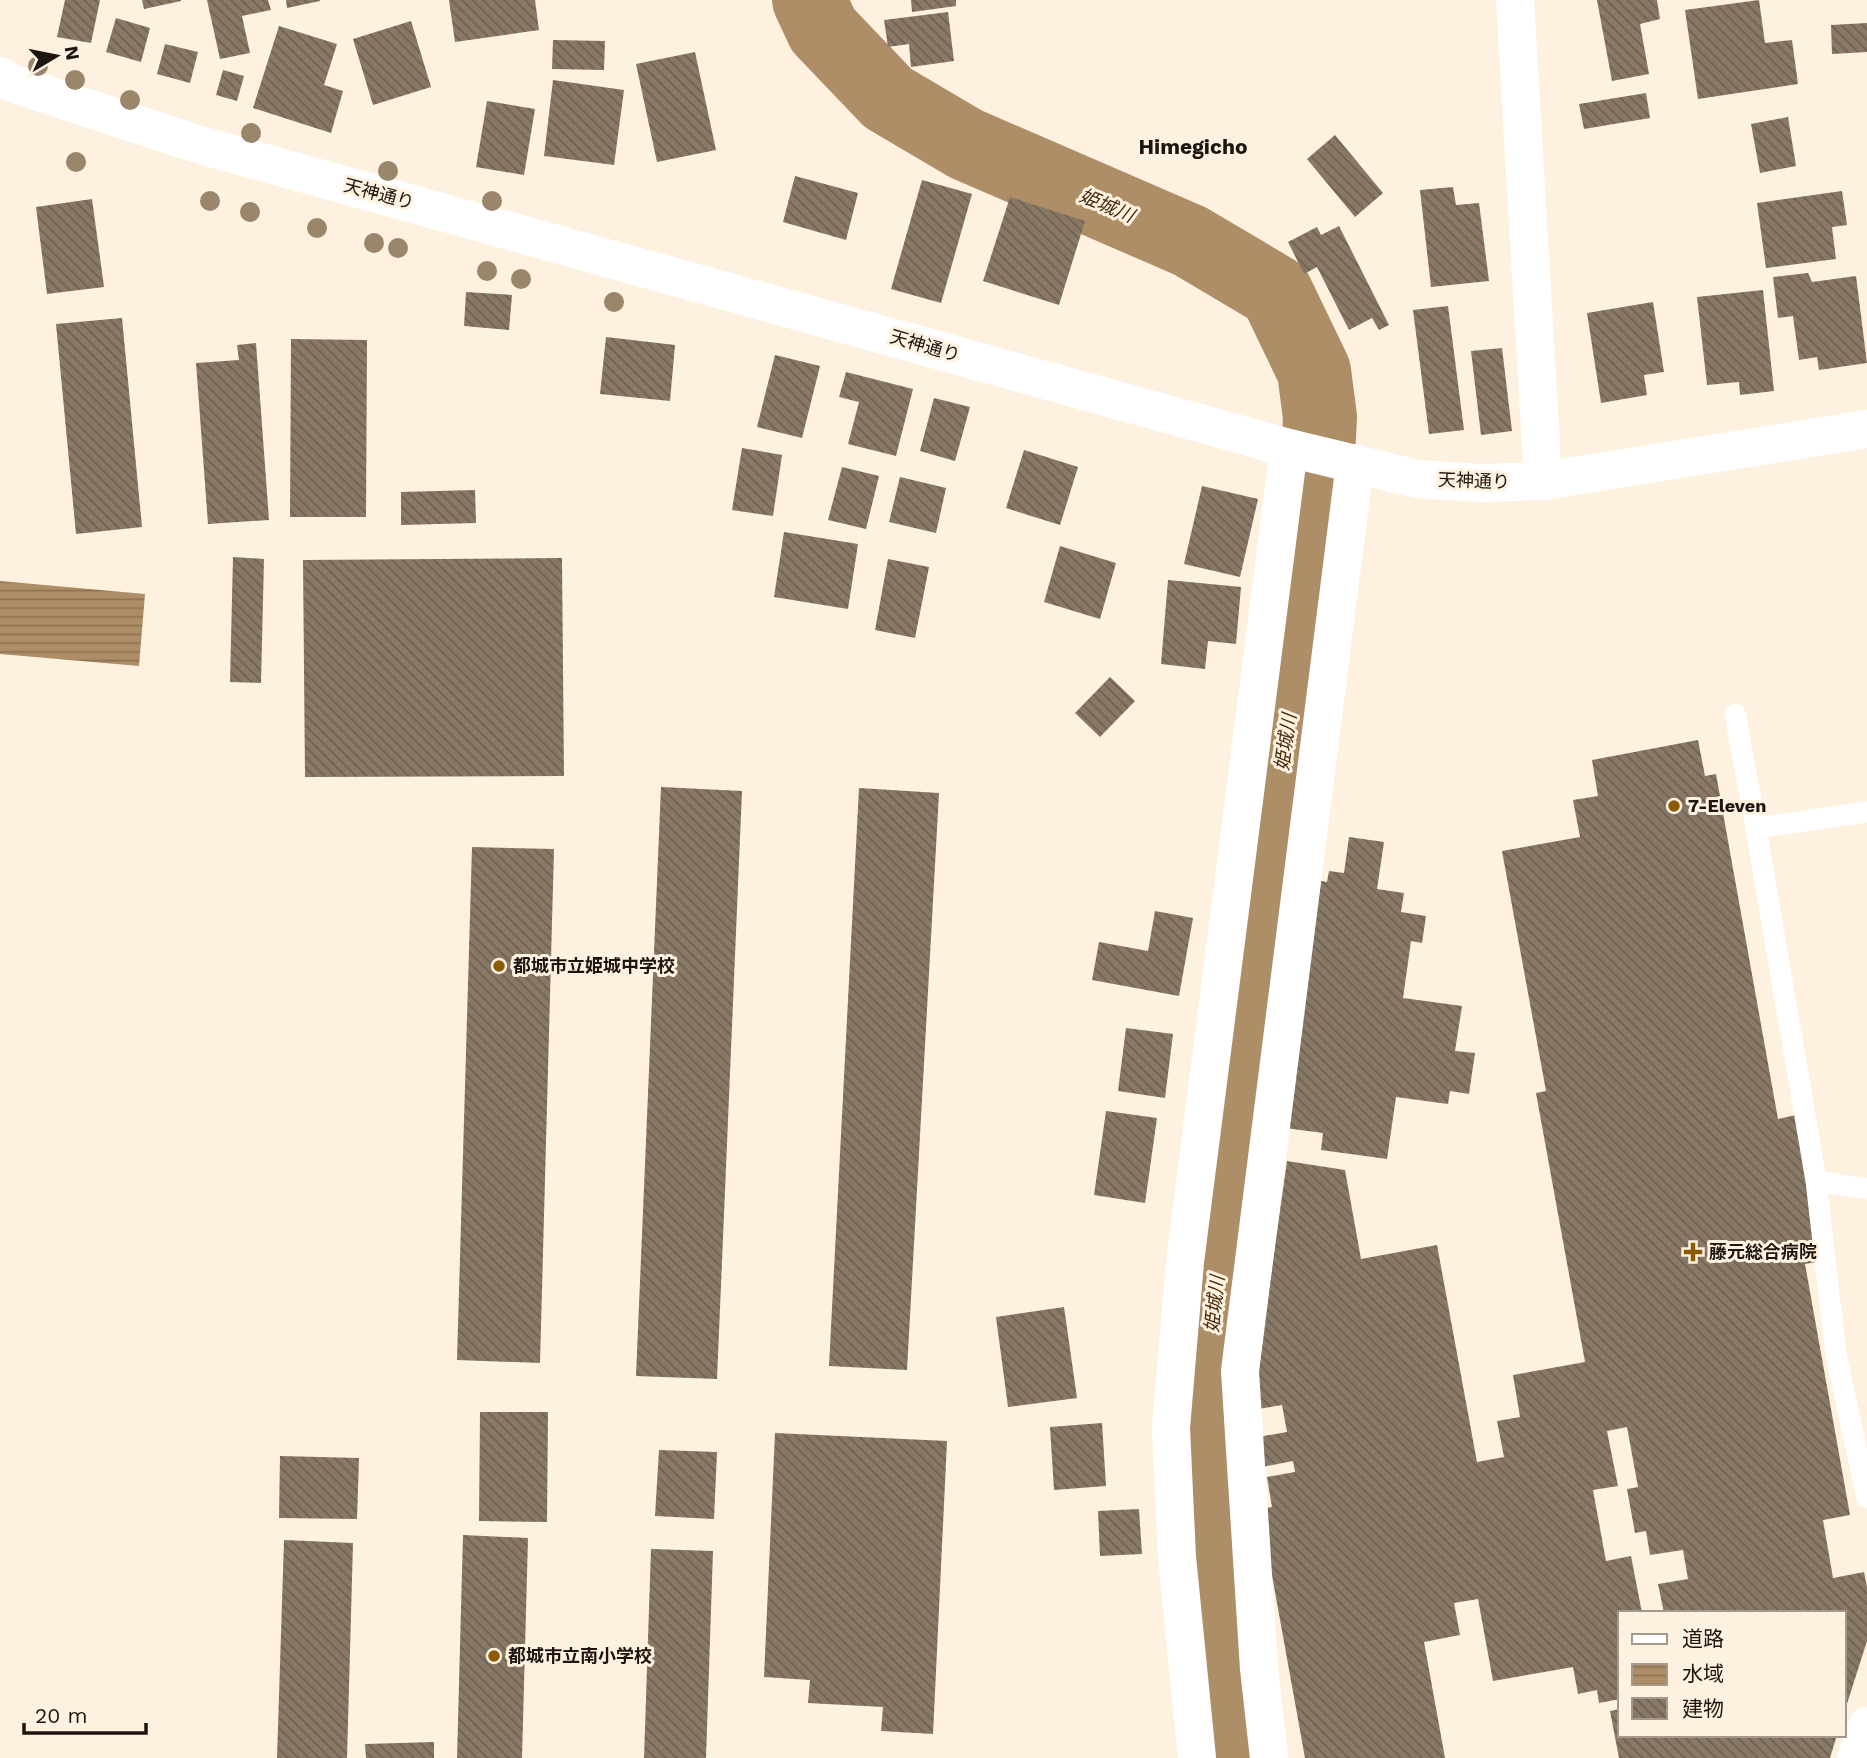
<svg xmlns="http://www.w3.org/2000/svg" width="1867" height="1758" font-family="'Work Sans','Noto Sans JP',sans-serif">
<style>
.water{fill:url(#water-rules)}
.lines{fill:none;stroke-linecap:round;stroke-linejoin:round}
.river{stroke:#ae8e67;stroke-width:74}
.building{fill:url(#building-back-hatch)}
.lane{stroke:#fff;stroke-width:21}
.street{stroke:#fff;stroke-width:38}
.secondary{stroke:#fff;stroke-width:38}
.tree{fill:#99866b}
.poi-dot{fill:#8b5a03;stroke:#fff1e0;stroke-width:2.5}
.labels{text-anchor:middle;stroke-width:6;stroke-linejoin:round;paint-order:stroke}
.street-label{font-size:18px;fill:#1c160e;stroke:#fff1e0}
.poi-label{font-size:18px;font-weight:bold;fill:#1c160e;stroke:#fff1e0;text-anchor:start}
.water-label{font-size:19px;font-style:italic;fill:#452e0d;stroke:#fff1e0}
.quarter-label{font-size:21px;font-weight:bold;fill:#1c160e;stroke:#fff1e0}
</style>
<defs>
<pattern id="water-rules" width="6" height="5" patternUnits="userSpaceOnUse" patternTransform="scale(1.75)"><rect width="6" height="5" fill="#ae8e67"/><path d="M0 2.5h6" fill="none" stroke="#8d7353"/></pattern>
<pattern id="building-back-hatch" width="6" height="6" patternUnits="userSpaceOnUse" patternTransform="scale(1.75)"><rect width="6" height="6" fill="#887866"/><path d="M-1 5l2 2M0 0l6 6M5-1l2 2" fill="none" stroke="#6e6152"/></pattern>
</defs>
<rect width="100%" height="100%" fill="#fff1e0"/>
<path class="water" d="M0 581 145 594 139 666 0 654Z"/>
<g class="lines">
<path class="river" d="M809 0 823 30 888 98 966 144 1190 241 1276 292 1314 371 1320 417 1314 533 1243 1033 1204 1397 1207 1581 1228 1758"/>
</g>
<path class="building" d="M65 0H100L91 43 57 37Z
M142 0H181V1L144 9Z
M207 0H268L271 10 242 16 250 53 220 59Z
M286 0H320V1L287 8Z
M449 0H535L539 30 455 42Z
M911 0H956V6L912 12Z
M1597 0H1657L1660 19 1640 24 1649 74 1612 81Z
M1759 0 1765 43 1792 40 1798 84 1698 99 1685 10Z
M948 12 954 61 911 67 909 44 888 47 884 20Z
M116 18 150 28 141 62 106 52Z
M411 21 431 87 373 105 353 39Z
M1867 23V52L1832 54 1831 25Z
M279 26 337 44 324 85 343 91 331 133 253 108Z
M553 40 605 41 604 70 552 69Z
M165 44 198 52 190 83 157 74Z
M695 52 716 150 657 162 636 64Z
M223 70 244 76 237 101 216 95Z
M553 80 624 90 614 165 544 156Z
M1646 93 1650 118 1584 129 1579 104Z
M487 101 535 109 524 175 476 167Z
M1788 117 1796 166 1760 173 1751 124Z
M1335 135 1383 193 1355 217 1307 159Z
M795 176 858 193 846 240 783 222Z
M922 180 972 194 941 303 891 289Z
M1453 187 1456 205 1479 203 1489 281 1431 287 1420 190Z
M1842 191 1847 225 1832 227 1836 259 1766 268 1757 203Z
M1010 197 1085 221 1059 305 983 281Z
M92 199 104 287 47 294 36 207Z
M1339 226 1389 325 1379 330 1372 318 1349 330 1317 267 1304 274 1288 242 1317 227 1321 235Z
M1808 273 1812 282 1856 276 1867 363 1819 370 1817 357 1799 360 1793 316 1778 318 1773 277Z
M1763 290 1774 391 1740 395 1739 382 1707 385 1697 297Z
M466 292 512 295 509 330 464 326Z
M1653 302 1664 372 1644 375 1647 395 1601 403 1587 313Z
M1448 306 1464 430 1429 434 1413 310Z
M122 318 142 527 76 534 56 324Z
M606 337 675 345 670 401 600 394Z
M291 339 367 340 366 517H290Z
M256 343 269 520 208 524 196 363 239 360 237 345Z
M1502 348 1512 431 1481 435 1471 351Z
M775 355 820 366 802 438 757 427Z
M846 372 913 389 896 456 848 444 859 402 839 397Z
M934 398 970 407 955 461 920 451Z
M742 448 782 455 773 516 732 510Z
M1024 450 1078 467 1060 525 1006 508Z
M842 467 879 476 866 529 828 520Z
M900 477 946 488 936 533 889 522Z
M1202 486 1258 499 1240 577 1184 564Z
M475 490 476 523 401 525V492Z
M784 532 858 544 848 609 774 597Z
M1060 546 1116 563 1100 619 1044 602Z
M233 557 264 559 261 683 230 682Z
M562 558 564 776 305 777 303 560Z
M888 559 929 567 915 638 875 630Z
M1168 580 1241 587 1236 644 1208 641 1205 669 1161 664Z
M1110 677 1135 701 1100 737 1075 713Z
M1698 740 1705 776 1716 774 1778 1119 1796 1115 1822 1261 1805 1264 1850 1515 1823 1520 1833 1578 1864 1572 1867 1587V1641L1845 1710 1844 1613H1664L1658 1584 1688 1579 1683 1550 1650 1555 1646 1531 1635 1533 1627 1489 1638 1487 1627 1427 1607 1431 1618 1486 1593 1490 1606 1561 1631 1556 1642 1613H1620V1699L1599 1703 1597 1690 1578 1694 1573 1667 1493 1681 1478 1599 1454 1603 1460 1635 1424 1642 1445 1758H1305L1260 1509 1272 1507 1267 1477 1295 1472 1293 1461 1257 1468 1252 1438 1287 1432 1282 1405 1252 1410 1287 1161 1345 1170 1361 1259 1437 1245 1477 1462 1504 1457 1497 1421 1520 1417 1513 1375 1585 1362 1536 1093 1546 1091 1502 851 1580 837 1573 800 1598 796 1592 760Z
M661 787 742 791 717 1379 636 1376Z
M859 788 939 793 907 1370 829 1366Z
M1349 837 1384 842 1377 889 1404 893 1401 912 1426 916 1422 943 1411 941 1403 998 1462 1006 1455 1051 1475 1053 1469 1094 1450 1091 1448 1104 1396 1097 1387 1159 1321 1150 1323 1133 1285 1128 1321 881 1327 882 1329 871 1344 873Z
M472 847 554 849 540 1363 457 1360Z
M1155 911 1193 918 1179 996 1092 980 1099 942 1148 951Z
M1126 1028 1173 1034 1165 1098 1118 1091Z
M1106 1111 1157 1118 1145 1203 1094 1195Z
M1064 1307 1077 1398 1008 1407 996 1317Z
M480 1412H548L547 1522 479 1521Z
M1102 1423 1106 1486 1054 1490 1050 1427Z
M775 1433 947 1441 933 1734 881 1731 883 1707 808 1703 810 1680 764 1677Z
M659 1450 717 1452 714 1519 655 1516Z
M280 1456 359 1458 357 1519 279 1518Z
M1139 1509 1142 1554 1100 1556 1098 1511Z
M463 1535 528 1538 522 1758H457Z
M284 1540 353 1543 347 1758H277Z
M651 1549 713 1551 706 1758H644Z
M1620 1709V1735H1837L1830 1758H1619L1610 1711Z
M434 1742V1758H366L365 1744Z"/>
<g class="lines">
<path class="lane" d="M1735 714 1756 828
M1867 812 1756 828 1816 1181 1836 1355 1867 1498
M1816 1181 1867 1189"/>
<path class="street" d="M1515 0 1543 481
M1197 1758 1177 1557 1171 1428 1185 1262 1289 448
M1269 1758 1259 1669 1240 1371 1355 463
M1856 1758 1867 1726"/>
<path class="secondary" d="M0 76 11 83 197 144 1289 448 1417 479 1481 483 1543 481 1867 429"/>
</g>
<g class="tree">
<circle cx="38" cy="66" r="10"/>
<circle cx="75" cy="80" r="10"/>
<circle cx="130" cy="100" r="10"/>
<circle cx="251" cy="133" r="10"/>
<circle cx="76" cy="162" r="10"/>
<circle cx="388" cy="171" r="10"/>
<circle cx="210" cy="201" r="10"/>
<circle cx="492" cy="201" r="10"/>
<circle cx="250" cy="212" r="10"/>
<circle cx="317" cy="228" r="10"/>
<circle cx="374" cy="243" r="10"/>
<circle cx="398" cy="248" r="10"/>
<circle cx="487" cy="271" r="10"/>
<circle cx="521" cy="279" r="10"/>
<circle cx="614" cy="302" r="10"/>
</g>
<g class="poi-dot">
<circle cx="1674" cy="806" r="7"/>
<circle cx="499" cy="966" r="7"/>
<path d="M1689.5 1241.5h7v7h7v7h-7v7h-7v-7h-7v-7h7z"/>
<circle cx="494" cy="1656" r="7"/>
</g>
<g class="labels">
<g class="street-label">
<text transform="translate(379 194) rotate(15)" y="6">天神通り</text>
<text transform="translate(925 346) rotate(16)" y="6">天神通り</text>
<text transform="translate(1474 481) rotate(2)" y="6">天神通り</text>
</g>
<g class="poi-label">
<text x="1688" y="812">7-Eleven</text>
<text x="513" y="972">都城市立姫城中学校</text>
<text x="1709" y="1258">藤元総合病院</text>
<text x="508" y="1662">都城市立南小学校</text>
</g>
<g class="water-label">
<text transform="translate(1107 205) rotate(23)" y="7">姫城川</text>
<text transform="translate(1285 742) rotate(-82)" y="7">姫城川</text>
<text transform="translate(1214 1304) rotate(-84)" y="7">姫城川</text>
</g>
<g class="quarter-label">
<text x="1193" y="154">Himegicho</text>
</g>
</g>
<rect x="1618" y="1611" width="228" height="126" fill="#fff1e0" stroke="#a4998c" stroke-width="2"/>
<rect x="1632" y="1634" width="35" height="10" fill="#ffffff" stroke="#a4998c" stroke-width="2"/>
<text x="1682" y="1646" font-size="21" fill="#1c160e">道路</text>
<rect x="1632" y="1664" width="35" height="21" fill="url(#water-rules)" stroke="#a4998c" stroke-width="2"/>
<text x="1682" y="1681" font-size="21" fill="#1c160e">水域</text>
<rect x="1632" y="1698" width="35" height="21" fill="url(#building-back-hatch)" stroke="#a4998c" stroke-width="2"/>
<text x="1682" y="1716" font-size="21" fill="#1c160e">建物</text>
<g transform="translate(56 56) rotate(80)" stroke="#fff1e0" stroke-width="5" paint-order="stroke">
<path d="M0-5L12 26L0 18L-12 26Z" fill="#1c160e"/>
<text y="-10" font-size="19" font-weight="bold" text-anchor="middle" fill="#1c160e">N</text>
</g>
<path d="M24 1723v10h122v-10" fill="none" stroke="#1c160e" stroke-width="3.5"/>
<text x="35" y="1723" font-size="21" fill="#1c160e" stroke="#fff1e0" stroke-width="5" paint-order="stroke">20 m</text>
</svg>
